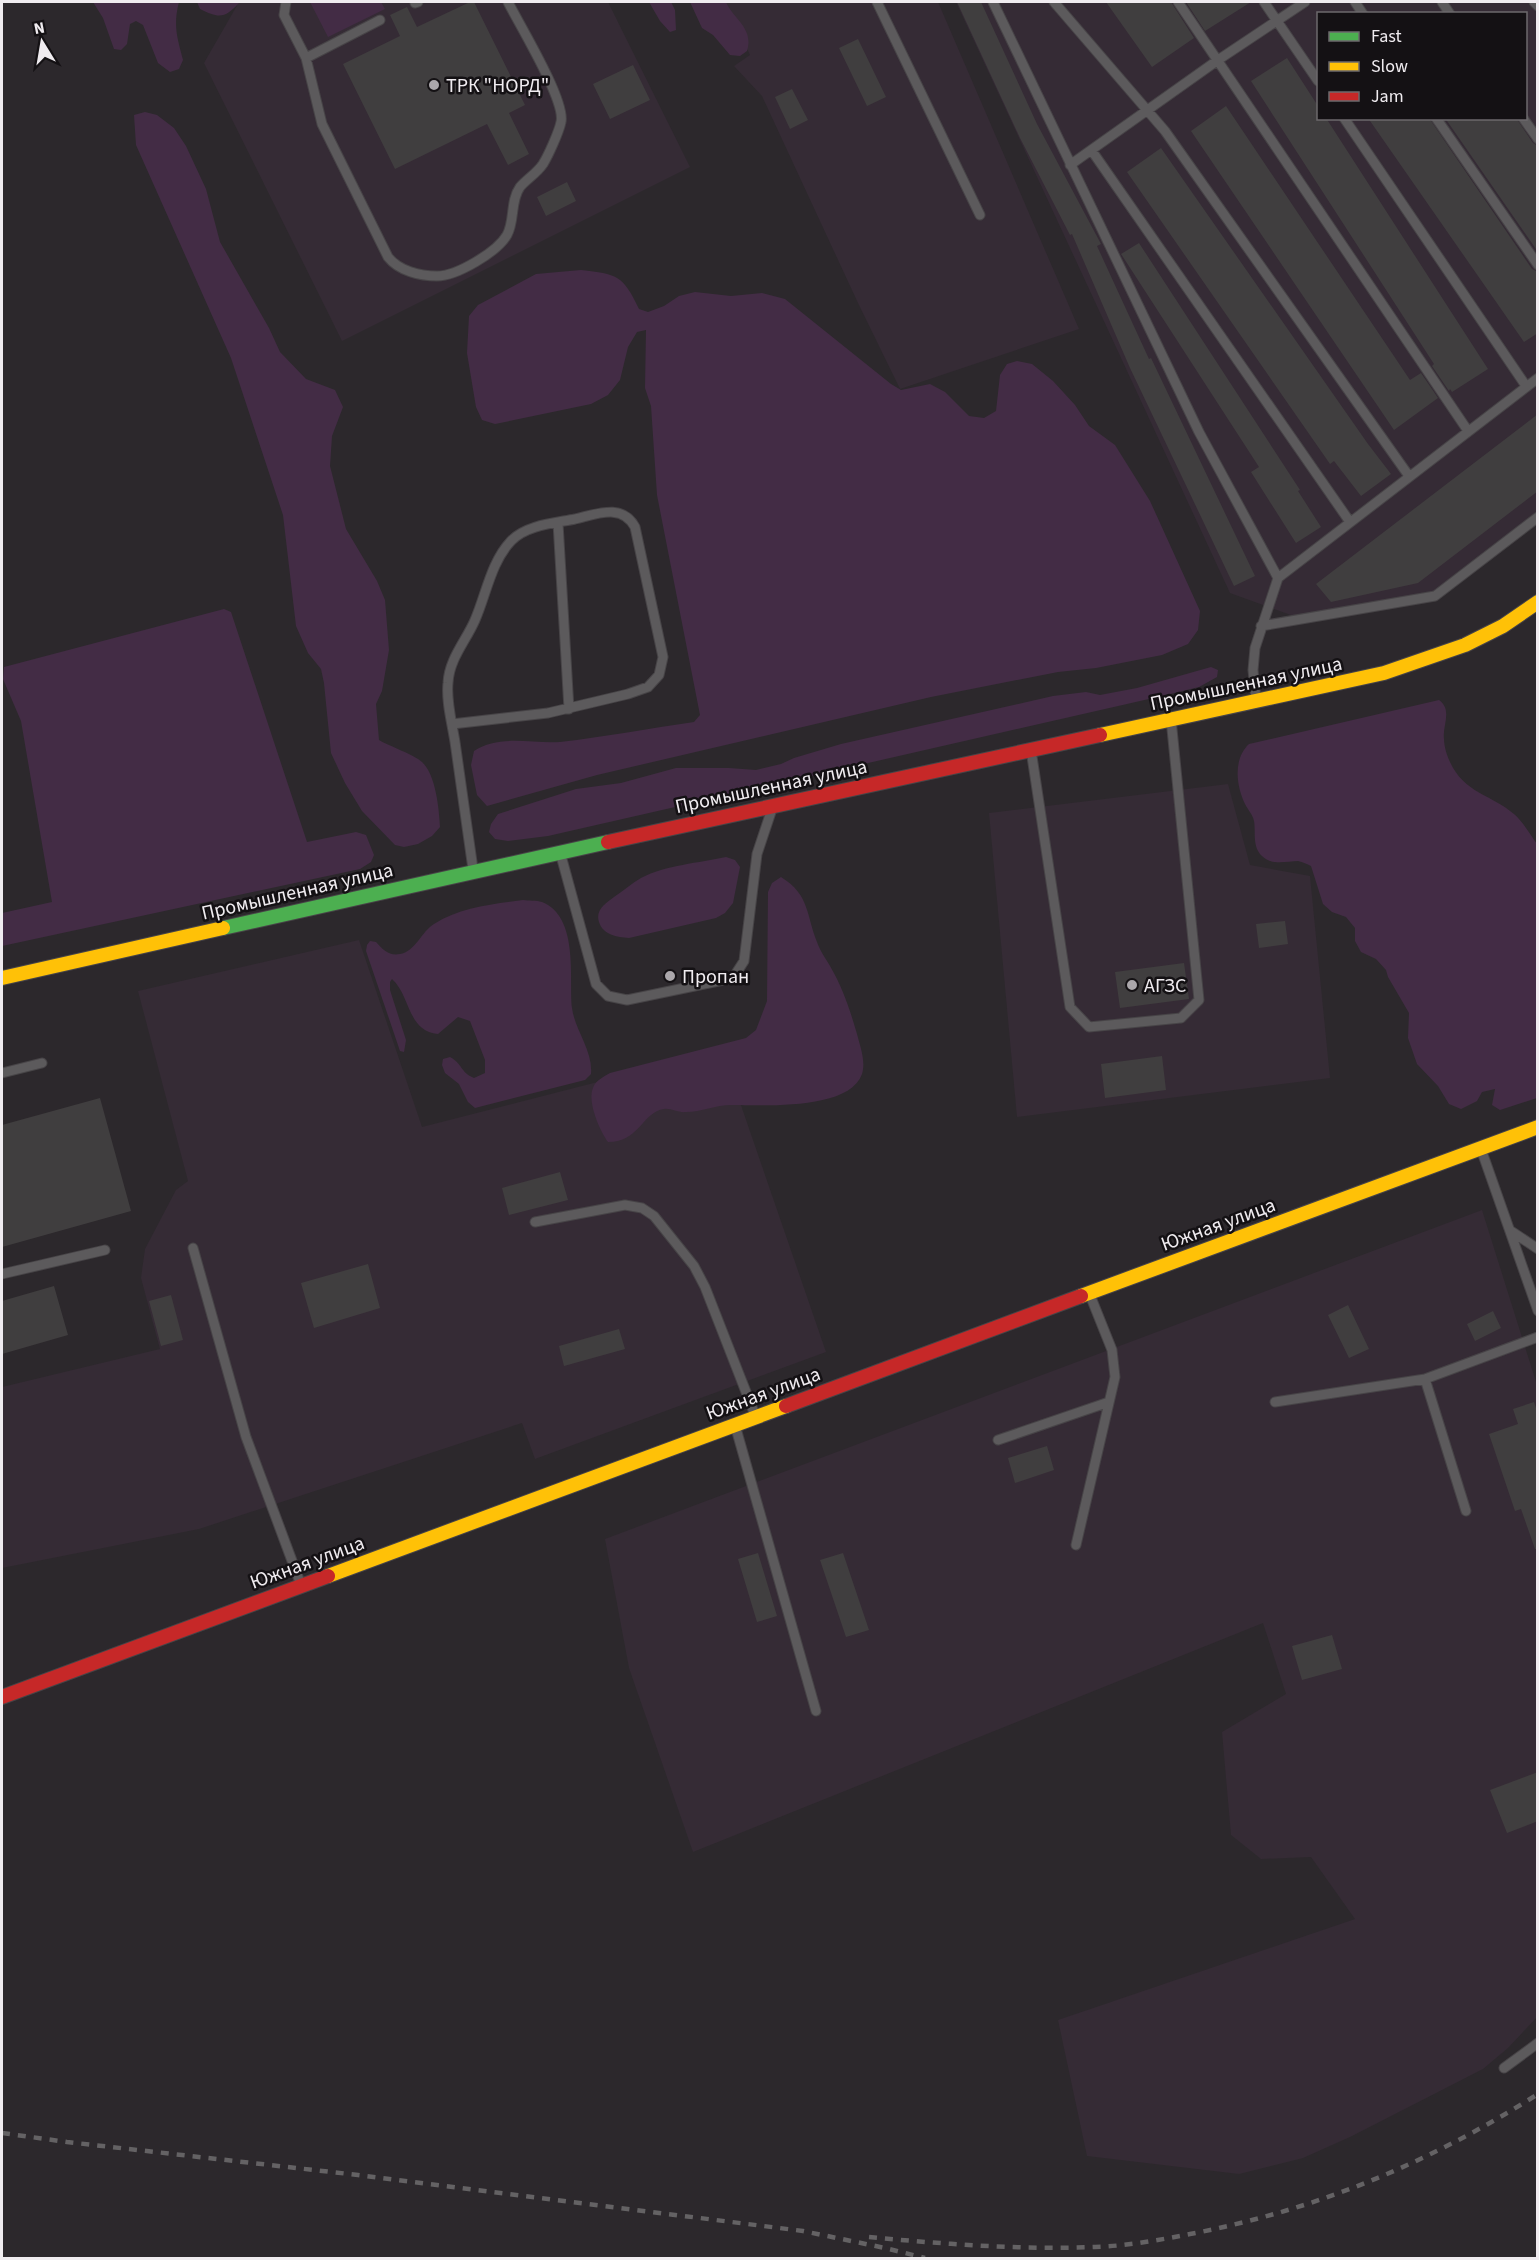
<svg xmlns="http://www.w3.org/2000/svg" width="1539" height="2260" font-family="'Source Sans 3',sans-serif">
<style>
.built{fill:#352b35;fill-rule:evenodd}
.green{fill:#432c45}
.building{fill:#403e3f}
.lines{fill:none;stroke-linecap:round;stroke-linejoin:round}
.lane-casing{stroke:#474447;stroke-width:11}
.fast-casing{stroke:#474447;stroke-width:16}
.slow-casing{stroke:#474447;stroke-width:16}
.jam-casing{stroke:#474447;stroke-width:16}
.lane{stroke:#5c5a5c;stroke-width:9}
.fast{stroke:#4caf50;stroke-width:14}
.slow{stroke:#ffc107;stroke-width:14}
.jam{stroke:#c62828;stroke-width:14}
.rail{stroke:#646264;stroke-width:4.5;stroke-dasharray:8 8;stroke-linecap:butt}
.poi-dot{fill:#aba7ab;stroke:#141114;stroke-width:2}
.labels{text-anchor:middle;stroke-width:5;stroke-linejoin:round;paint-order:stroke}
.poi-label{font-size:20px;fill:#f0ecf0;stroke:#141114;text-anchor:start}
.street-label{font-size:20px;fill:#f0ecf0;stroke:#141114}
</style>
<rect width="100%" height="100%" fill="#2c282c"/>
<path class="built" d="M239 2H608L690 167 342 341 204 63Z
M726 2H938L1079 329 900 389 858 303 762 96 734 66 750 55Z
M956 2H1537V523L1437 600 1310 622 1230 593ZM1318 14H1526V118H1318Z
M1228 784 1250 865 1310 876 1330 1078 1017 1117 989 813Z
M359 940 422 1127 722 1050 826 1352 535 1459 522 1423 199 1529 2 1568V1387L160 1349 141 1278 145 1249 176 1190 188 1181 138 991Z
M1482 1210 1537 1385V2017L1508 2048 1483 2069 1350 2137 1303 2158 1239 2174 1087 2156 1058 2020 1355 1919 1311 1857 1261 1859 1231 1835 1222 1732 1286 1694 1263 1623 693 1852 629 1668 605 1539Z"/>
<path class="green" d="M93 2H179C173 25 177 37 183 60L179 69 170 72 158 63 143 25 136 21 130 24 127 44 121 50 114 49 103 18Z
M197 2H240C225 18 220 19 200 9Z
M310 2H381L385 9 328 37Z
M649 2H671L675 10 676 30 670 32 660 21Z
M690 2H726C734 20 754 28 747 51L740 56 730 55 713 35 702 28Z
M145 112 157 115 174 128 186 146 206 189 220 242 269 328 280 352 306 379 335 390 343 407 332 436 330 466 346 529 377 581 385 600 389 650 382 691 376 704 379 740C389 746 415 755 422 762 436 775 439 809 440 827L432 836 418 844 404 847 395 845 362 811 345 783 331 753 324 683 321 669 308 653 296 626 283 515 231 358 136 145 134 115Z
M581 270C617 274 623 275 639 309L648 312 664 306 679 296 695 292 731 296 762 293 785 299 891 384 901 390 930 384 945 392 969 416 984 418 996 411 1000 375 1007 364 1017 361 1032 364 1053 381 1075 405 1089 426 1115 445 1150 501 1200 611 1198 630 1188 644 1162 655 1096 668 1058 672 931 697 597 775 487 806 477 795 471 765 474 751C499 734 532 744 560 742 605 737 650 728 694 722L700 715 657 495 651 406 645 388 646 330 637 332 628 347 620 380 608 395 591 404 495 424 482 420 476 407 467 353 469 316 478 305 536 274Z
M224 609 231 612 307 842 356 832 366 835 374 855 371 862 360 869 2 946V913L52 902 21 721 3 679 4 667Z
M1211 667 1218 670 1217 677 1199 687 1162 696 548 836 508 841 495 839 489 832 491 824 498 814 576 789 621 783 676 768H729L756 770 781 764 794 758 841 744 1053 696 1086 692 1100 695 1137 688Z
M1439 700C1453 710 1442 726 1444 739 1444 746 1447 756 1450 762 1464 793 1492 795 1514 814 1523 822 1530 834 1537 844V1098L1500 1110 1492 1105 1495 1089 1482 1092 1477 1101 1461 1109 1449 1104 1438 1086 1417 1064 1408 1038 1409 1013 1388 977 1386 970 1376 959 1361 952 1355 941V928L1346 917 1332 912 1323 904 1311 866C1307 864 1303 862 1298 861 1287 861 1272 866 1262 856 1252 847 1256 832 1254 821 1253 815 1248 810 1245 804 1236 785 1233 759 1249 744Z
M726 857 735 860 740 867 733 903 725 913 716 918 629 938C617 937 603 935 599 922 595 910 606 903 614 897 623 891 632 883 641 878 666 865 699 863 726 857Z
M781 877C810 895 806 915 817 942 820 951 826 959 830 966 843 988 850 1010 857 1034 860 1046 866 1061 862 1074 849 1111 761 1105 731 1105 716 1105 701 1112 686 1112 678 1113 671 1108 664 1109 642 1112 640 1142 608 1142 600 1131 587 1102 593 1088 595 1081 603 1077 610 1073L746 1038 756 1030 767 1001 768 892 772 883Z
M523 900C529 901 536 900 542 902 579 917 569 977 572 1008 575 1031 593 1050 591 1074L585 1080 475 1108 468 1102 459 1084 445 1073 442 1065 443 1059 450 1057C463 1064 460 1072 474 1078L485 1073V1060L470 1021 458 1017 438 1034C407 1031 411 996 392 979L390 982V990L406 1040 404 1052 400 1051 366 951 367 945 370 941 376 942C383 950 389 956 400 954 415 952 422 931 434 924 460 907 493 904 523 900Z"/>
<path class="building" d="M470 2H474L525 105 509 113 529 154 508 165 487 124 395 169 343 64 400 36 390 15 407 7 417 27Z
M957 2H981L1037 124 1101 244 1097 246 1149 359 1151 358 1255 576 1234 586 1130 368 1072 234 1070 235 1020 138Z
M1106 2H1171L1194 38 1152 67Z
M1186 2H1251L1205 31Z
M858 39 886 97 867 106 839 48Z
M1287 58 1318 106V118H1326L1488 369 1452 392 1450 389 1449 391 1432 366 1434 364 1251 81Z
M633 65 650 100 610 119 593 84Z
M792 89 808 120 790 129 775 97Z
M1226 106 1410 380 1421 373 1438 398 1394 430 1191 131Z
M1368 118H1429L1532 269 1538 272V333L1524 342Z
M1445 118H1516L1533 143 1538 146V252Z
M1161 148 1368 444 1391 474 1361 496 1334 461 1330 464 1127 172Z
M567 182 576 201 546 216 537 197Z
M1139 243 1300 490 1298 491 1321 527 1296 543 1251 472 1259 467 1123 257 1121 254Z
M1538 414V491L1418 583 1331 602 1316 584Z
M1285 921 1288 944 1259 948 1256 924Z
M1184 963 1189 999 1120 1008 1115 972Z
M1162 1056 1166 1090 1105 1098 1101 1064Z
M100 1098 131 1211 2 1247V1125Z
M560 1172 568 1200 509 1215 502 1188Z
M368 1264 380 1308 314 1328 301 1283Z
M54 1286 68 1335 2 1354V1301Z
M171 1295 183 1340 161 1346 149 1301Z
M1348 1305 1369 1349 1349 1358 1328 1315Z
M1493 1311 1501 1328 1475 1341 1467 1324Z
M619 1329 625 1349 564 1366 559 1346Z
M1534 1402 1537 1411 1538 1549H1535L1521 1509 1515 1511 1489 1434 1518 1424 1513 1409Z
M1047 1446 1054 1470 1015 1483 1008 1458Z
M758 1553 777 1616 757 1622 738 1559Z
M843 1553 869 1630 846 1637 820 1560Z
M1332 1635 1342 1669 1302 1680 1292 1646Z
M1538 1772V1821L1507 1833 1490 1790Z"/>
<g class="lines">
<defs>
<path id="lane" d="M286 2 284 15 306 58 380 20
M877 2 980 215
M993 2 1199 432 1278 578 1255 648 1253 670 1256 699
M1054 2 1165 131 1409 476
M1178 2 1468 431
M1264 2 1318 81
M1355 2 1363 14
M1442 2 1450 14
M1534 2 1538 6
M415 3 418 2
M306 58 322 124 388 257C399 271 420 276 437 276 457 276 497 252 507 235 515 221 510 201 520 187 527 179 537 173 543 164 548 156 559 132 561 122 566 101 519 24 508 2
M1344 118 1526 386
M1436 118 1538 265
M1523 118 1538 139
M1092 151 1350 522
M1070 165 1218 60 1305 2
M558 523 569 709
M1278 578 1538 378
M1261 626 1435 596 1538 517
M452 724 548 713 628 694 648 687 659 675 663 657 635 527C622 503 597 514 575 519 555 523 526 525 511 541 491 562 486 595 475 620 466 641 449 659 448 683 446 701 452 723 455 742 461 784 467 827 473 869
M1031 750 1070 1007 1089 1027 1181 1018 1199 1000 1171 719
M560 852 596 984 608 996 627 1000 733 978 744 961 757 854 772 809
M2 1073 42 1063
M1481 1149 1538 1311
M535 1222 625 1205 642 1208 654 1216 694 1266 705 1287 755 1415
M1511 1231 1538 1249
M193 1248 246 1437 301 1585
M2 1274 105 1250
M1425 1379 1466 1511
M1275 1402 1425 1379 1538 1337
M735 1425 816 1711
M998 1440 1109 1402
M1076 1545 1115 1377 1112 1350 1090 1295
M1504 2068 1538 2043"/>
<path id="fast" d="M223 928 608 842"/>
<path id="slow" d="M1100 735 1384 673 1465 645 1503 626 1538 602
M2 978 223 928
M1081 1296 1538 1127
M328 1576 786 1406"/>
<path id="jam" d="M608 842 1100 735
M786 1406 1081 1296
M2 1697 328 1576"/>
</defs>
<use href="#lane" class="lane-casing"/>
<use href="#fast" class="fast-casing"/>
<use href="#slow" class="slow-casing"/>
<use href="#jam" class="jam-casing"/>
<use href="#lane" class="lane"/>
<use href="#fast" class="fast"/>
<use href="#slow" class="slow"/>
<use href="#jam" class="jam"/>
<path class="rail" d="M2 2133 67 2142 358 2175 803 2231 885 2248 925 2258
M869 2237C944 2244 1020 2250 1095 2247 1127 2246 1159 2240 1190 2234 1316 2210 1429 2163 1538 2094"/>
</g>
<g class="poi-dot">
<circle cx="434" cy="85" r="6"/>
<circle cx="670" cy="976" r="6"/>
<circle cx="1132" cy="985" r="6"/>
</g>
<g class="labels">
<g class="poi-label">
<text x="446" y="92">ТРК "НОРД"</text>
<text x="682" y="983">Пропан</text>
<text x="1144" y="992">АГЗС</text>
</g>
<g class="street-label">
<text transform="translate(1246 683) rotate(-12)" y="7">Промышленная улица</text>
<text transform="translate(771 786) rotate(-12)" y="7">Промышленная улица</text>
<text transform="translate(297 891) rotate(-13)" y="7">Промышленная улица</text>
<text transform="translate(1218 1224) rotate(-20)" y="7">Южная улица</text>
<text transform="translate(763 1393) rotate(-20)" y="7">Южная улица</text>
<text transform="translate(307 1562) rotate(-20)" y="7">Южная улица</text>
</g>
</g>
<rect width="1539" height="2260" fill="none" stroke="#f0ecf0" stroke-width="6"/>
<rect x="1317" y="12" width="210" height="108" fill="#141114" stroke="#6c696c" stroke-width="1.5"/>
<rect x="1329" y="32" width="30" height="9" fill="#4caf50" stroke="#6c696c" stroke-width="1.5"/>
<text x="1371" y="42" font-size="18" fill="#f0ecf0">Fast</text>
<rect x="1329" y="62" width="30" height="9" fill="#ffc107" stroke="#6c696c" stroke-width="1.5"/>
<text x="1371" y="72" font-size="18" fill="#f0ecf0">Slow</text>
<rect x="1329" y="92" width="30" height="9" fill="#c62828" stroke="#6c696c" stroke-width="1.5"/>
<text x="1371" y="102" font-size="18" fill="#f0ecf0">Jam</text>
<g transform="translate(42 42) rotate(349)" stroke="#141114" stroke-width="4.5" paint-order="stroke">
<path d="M0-4.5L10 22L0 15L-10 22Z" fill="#f0ecf0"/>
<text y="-9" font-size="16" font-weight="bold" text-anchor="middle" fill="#f0ecf0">N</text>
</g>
</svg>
